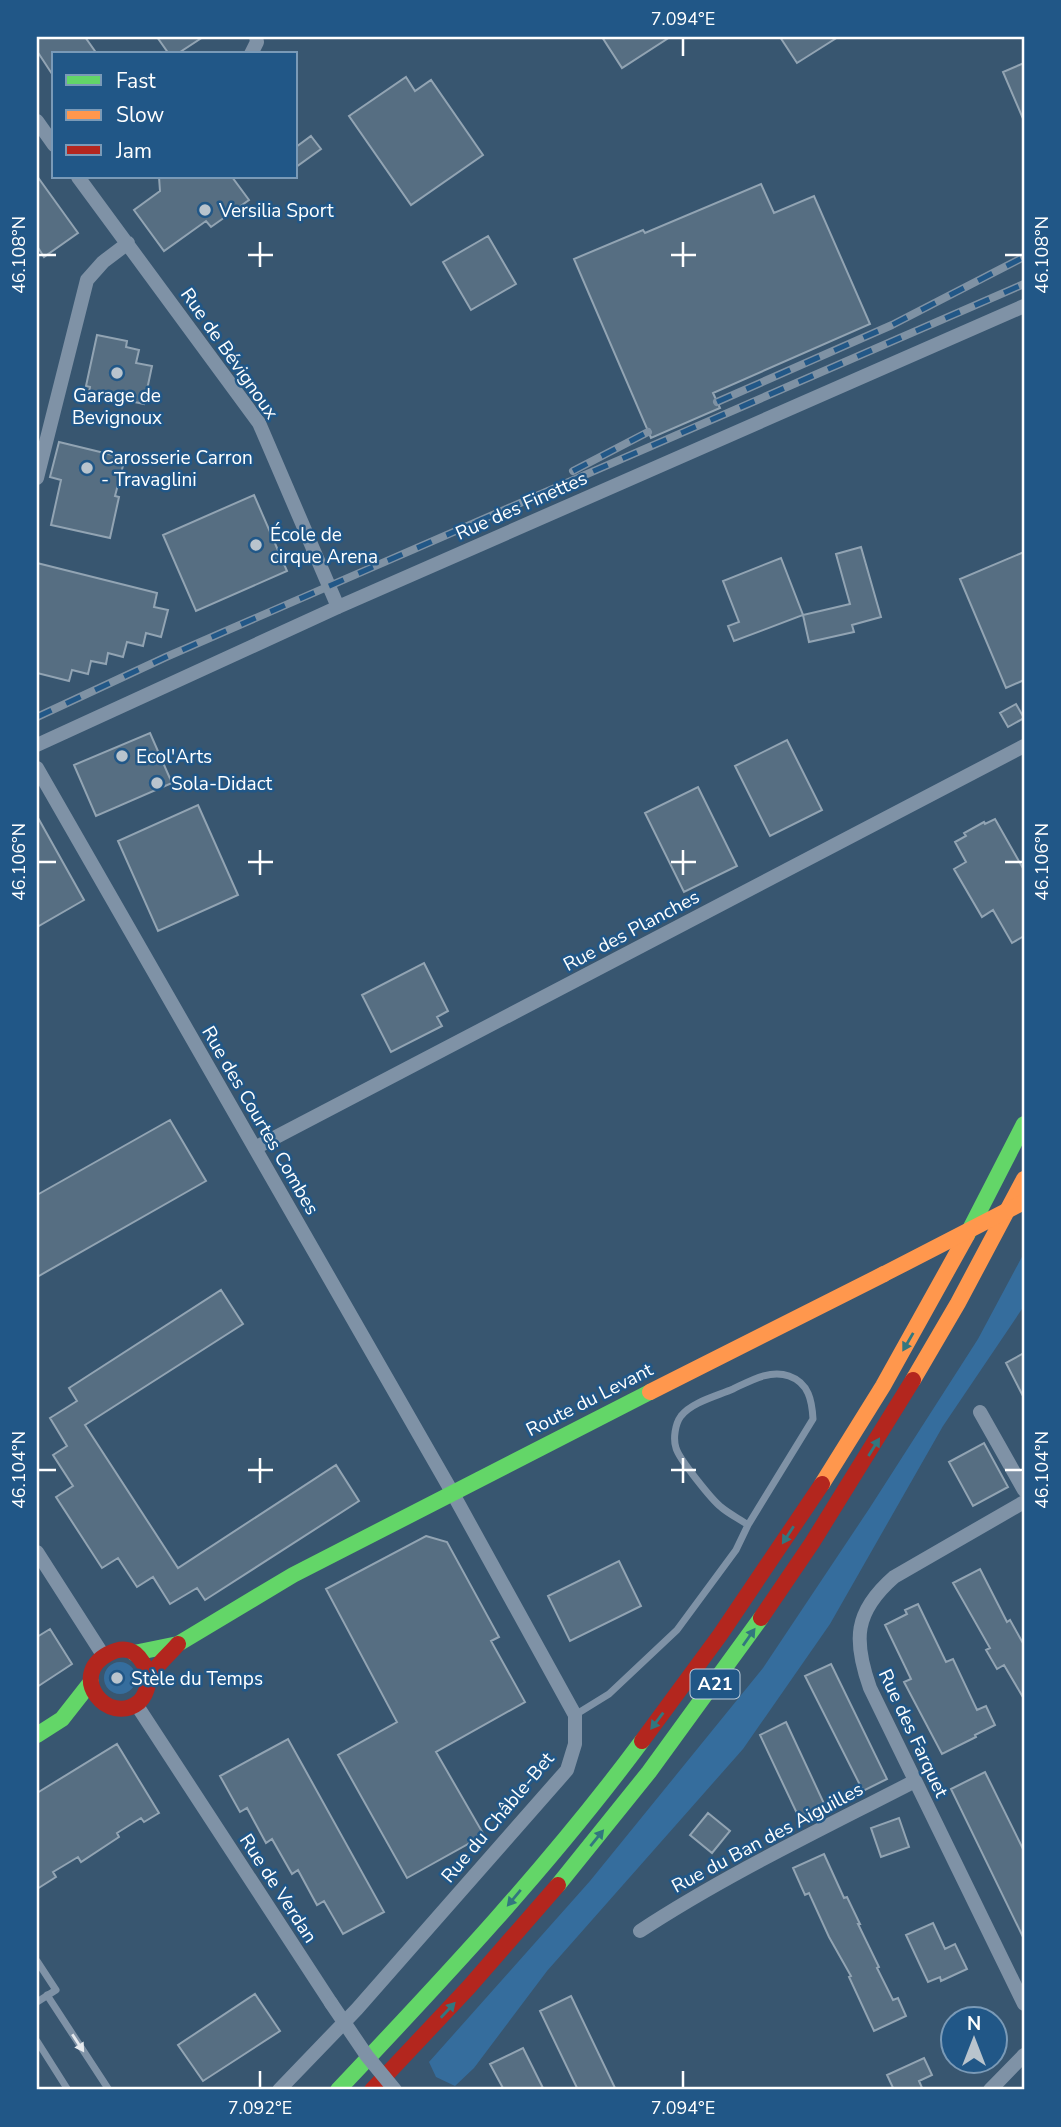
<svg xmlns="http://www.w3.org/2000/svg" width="1061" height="2127" font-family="'Nunito Sans',sans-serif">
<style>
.green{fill:#356d9d}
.building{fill:#566e82;stroke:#92a4b3;stroke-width:2}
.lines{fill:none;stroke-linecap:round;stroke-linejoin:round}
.lane{stroke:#7f92a6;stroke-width:7}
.street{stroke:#7f92a6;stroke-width:14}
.fast{stroke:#63d668;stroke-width:16}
.slow{stroke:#ff974d;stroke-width:16}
.jam{stroke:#b3261e;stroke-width:16}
.rail-casing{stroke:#7f92a4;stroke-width:8}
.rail{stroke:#215787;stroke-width:5;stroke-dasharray:16;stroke-linecap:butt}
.street-bridge{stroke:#7f92a6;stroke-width:14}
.slow-bridge{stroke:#ff974d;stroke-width:16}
.oneway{fill:#32777f}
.oneway2{fill:#e5e9ed}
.ticks{fill:none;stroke:#fff;stroke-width:2.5}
.poi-dot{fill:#b9c4cd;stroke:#215787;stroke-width:2.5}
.labels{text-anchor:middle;stroke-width:5;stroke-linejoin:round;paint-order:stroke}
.shield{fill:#215787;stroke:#bccddb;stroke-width:2}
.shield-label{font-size:18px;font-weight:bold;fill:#fff}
.poi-label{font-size:19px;fill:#fff;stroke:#215787;text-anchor:start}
.street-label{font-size:19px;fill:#fff;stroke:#215787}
.neatline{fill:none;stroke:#fff;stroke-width:2.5}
.ticks-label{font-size:18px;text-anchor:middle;fill:#fff}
</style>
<rect width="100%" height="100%" fill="#385670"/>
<path class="green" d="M1024 1253V1306L943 1426 830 1624 743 1749 547 1971 474 2068 455 2086 436 2077 429 2062 590 1881 763 1668 869 1509 978 1339Z
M104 1678a16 16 0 1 1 32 0a16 16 0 1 1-32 0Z"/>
<path class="building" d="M37 37H85L97 54H54V77L37 51Z
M157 37H203L177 54H169Z
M602 37H670L622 68Z
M780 37H838L797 63Z
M1024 63V121L1003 72Z
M406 77 415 91 431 80 483 155 411 205 349 116Z
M311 136 321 149 296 167V147Z
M37 176 78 233 44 257 37 246Z
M159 177H232L249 200 211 227 206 221 164 251 134 210 160 191Z
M761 184 774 213 814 196 870 324 713 393 720 408 651 438 574 259 643 230 645 233Z
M488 236 516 284 471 310 443 262Z
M97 335 127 341 126 347 139 350 136 363 152 366 144 404 89 392 90 387 86 386Z
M59 442 125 458 115 496 119 497 110 538 51 525 61 480 50 477Z
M254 495 287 571 196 611 163 535Z
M861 547 881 617 852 625 854 632 809 642 803 615 850 604 836 554Z
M1024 552V680L1006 688 960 579Z
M781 558 803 615 734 641 728 626 739 622 723 581Z
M37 563 157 593 154 607 168 610 161 637 146 633 143 646 127 642 123 657 108 653 106 664 91 661 88 674 72 670 69 681 37 673Z
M1016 704 1024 718 1008 727 1000 713Z
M150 733 172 783 96 816 74 765Z
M787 740 822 810 770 836 735 766Z
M698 787 737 866 684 892 645 813Z
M198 805 238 895 158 931 118 841Z
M37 816 84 900 37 927Z
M995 819 1024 870V936L1012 943 993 910 982 917 954 869 966 862 955 842 966 836 964 833 984 822 985 824Z
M424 963 448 1011 437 1017 442 1026 391 1052 362 995Z
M170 1120 206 1181 37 1277V1195Z
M221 1290 243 1324 85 1425 178 1568 336 1465 359 1501 205 1600 197 1588 170 1604 153 1577 137 1587 118 1558 102 1568 56 1497 73 1486 53 1455 67 1446 50 1418 77 1401 69 1388Z
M1024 1353V1398L1006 1363Z
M984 1443 1008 1487 973 1506 949 1462Z
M426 1536 447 1542 499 1637 491 1641 525 1702 436 1752 484 1835 407 1878 338 1755 397 1722 326 1589Z
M619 1561 641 1606 570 1641 548 1596Z
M980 1569 1007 1622 1010 1620 1024 1645V1699L1004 1665 997 1669 986 1650 990 1648 953 1583Z
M918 1604 946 1662 953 1659 977 1710 986 1706 995 1725 975 1735 976 1737 942 1754 904 1682 911 1679 885 1625 907 1614 905 1610Z
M50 1629 72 1664 37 1687V1637Z
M831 1664 887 1779 863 1791 805 1676Z
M786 1722 827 1810 801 1822 760 1735Z
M288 1739 384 1912 343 1934 324 1901 317 1905 298 1870 292 1874 272 1839 266 1843 247 1808 240 1812 220 1776Z
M117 1744 159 1813 144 1822 141 1818 117 1833 119 1837 81 1862 78 1857 53 1872 56 1877 37 1889V1793Z
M985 1772 1024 1851V1939L951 1789Z
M708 1813 730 1831 712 1853 690 1835Z
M899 1818 909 1847 881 1857 871 1828Z
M824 1854 844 1898 847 1897 860 1924H858L879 1967 877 1968 893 2000 898 1998 906 2016 874 2031 849 1977 851 1976 829 1937 809 1893 805 1895 793 1868Z
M933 1923 945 1949 955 1944 967 1969 941 1981 940 1977 928 1982 906 1935Z
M255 1994 280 2031 203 2081 178 2045Z
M571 1996 616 2090H578L540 2011Z
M523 2048 544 2090H504L490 2064Z
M924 2058 932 2075 919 2081 923 2090H894L887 2075Z"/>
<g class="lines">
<path class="lane" d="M575 1715 609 1694 677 1630 736 1550 748 1525 813 1419C812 1401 809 1383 789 1376 770 1369 750 1381 733 1389 717 1396 692 1402 681 1416 675 1424 673 1439 676 1448 679 1459 712 1500 721 1507 729 1514 740 1519 748 1525
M37 1961 56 1990 37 2002
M47 1995 109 2090
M37 2041 68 2090"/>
<path class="street" d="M251 54 257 42 256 37
M37 121 54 145
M78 177 259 423 338 607
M37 478 87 280 103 262 128 243
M37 745 338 607 1024 306
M37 768 452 1492 575 1715V1744L567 1770 357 2009 279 2090
M255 1148 1024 746
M980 1412 1024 1490
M1024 1502 894 1577C854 1612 853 1640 870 1688L1024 2004
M37 1552 103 1655
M136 1704 331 2003
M640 1931C727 1874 822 1829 915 1781
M990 2090 1024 2055"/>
<path class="fast" d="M967 1235 1024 1124
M134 1653 178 1644 293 1575 650 1392
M37 1735 62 1719 91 1682
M558 1885 649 1772 761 1618
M338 2090C444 1978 550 1865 642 1741"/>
<path class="slow" d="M913 1380 958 1303 1024 1179
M650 1392 884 1274
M822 1484 883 1386 967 1235"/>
<path class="jam" d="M761 1618 812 1543 913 1380
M150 1679C143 1658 132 1641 108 1654 67 1676 108 1727 139 1702 148 1694 147 1682 153 1673 159 1662 170 1654 178 1644
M642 1741 720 1635 822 1484
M372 2090 469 1987 558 1885"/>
<defs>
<path id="rail" d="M717 402 892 325 1024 257
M573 471 648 432
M37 717 166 657 1024 284"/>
</defs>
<use href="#rail" class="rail-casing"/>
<use href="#rail" class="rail"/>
<path class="street-bridge" d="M331 2003 367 2056 395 2090"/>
<path class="slow-bridge" d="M884 1274 1024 1202"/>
</g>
<defs><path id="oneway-solid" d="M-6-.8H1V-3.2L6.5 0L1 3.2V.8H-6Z" transform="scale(1.75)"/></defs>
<g class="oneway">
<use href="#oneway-solid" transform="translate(908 1342) rotate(120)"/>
<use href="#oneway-solid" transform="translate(874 1447) rotate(-58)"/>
<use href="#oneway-solid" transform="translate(788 1535) rotate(123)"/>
<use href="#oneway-solid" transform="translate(749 1637) rotate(-55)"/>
<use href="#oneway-solid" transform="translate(657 1721) rotate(127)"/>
<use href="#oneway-solid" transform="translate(597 1838) rotate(-51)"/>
<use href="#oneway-solid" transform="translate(514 1898) rotate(130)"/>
<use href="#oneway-solid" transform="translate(448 2010) rotate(-47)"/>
</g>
<use class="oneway2" href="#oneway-solid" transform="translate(78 2043) rotate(57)"/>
<path class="ticks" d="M683 38V56M260 242V267M683 242V267M38 255H56M248 255H273M671 255H696M1005 255H1023M260 850V875M683 850V875M38 862H56M248 862H273M671 862H696M1005 862H1023M260 1458V1483M683 1458V1483M38 1470H56M248 1470H273M671 1470H696M1005 1470H1023M260 2071V2088M683 2071V2088"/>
<g class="poi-dot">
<circle cx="205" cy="210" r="7"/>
<circle cx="117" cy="373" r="7"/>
<circle cx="87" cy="468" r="7"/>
<circle cx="256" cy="545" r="7"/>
<circle cx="122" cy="756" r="7"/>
<circle cx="157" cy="783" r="7"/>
<circle cx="117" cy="1678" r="7"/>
</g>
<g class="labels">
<rect class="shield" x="690.5" y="1669.5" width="49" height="29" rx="5"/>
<g class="shield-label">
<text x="715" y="1690">A21</text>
</g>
<g class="poi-label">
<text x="219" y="217">Versilia Sport</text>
<text x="117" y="402" text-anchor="middle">Garage de<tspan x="117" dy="22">Bevignoux</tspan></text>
<text x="101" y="464">Carosserie Carron<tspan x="101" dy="22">- Travaglini</tspan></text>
<text x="270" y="541">École de<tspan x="270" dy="22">cirque Arena</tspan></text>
<text x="136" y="763">Ecol'Arts</text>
<text x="171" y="790">Sola-Didact</text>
<text x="131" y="1685">Stèle du Temps</text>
</g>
<g class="street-label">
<text transform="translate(230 353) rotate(55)" y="7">Rue de Bévignoux</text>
<text transform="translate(521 505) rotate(-24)" y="7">Rue des Finettes</text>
<text transform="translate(631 930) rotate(-28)" y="7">Rue des Planches</text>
<text transform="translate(261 1120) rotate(60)" y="7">Rue des Courtes Combes</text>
<text transform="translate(589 1399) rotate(-27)" y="7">Route du Levant</text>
<text transform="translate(914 1733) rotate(65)" y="7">Rue des Farquet</text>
<text transform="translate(497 1817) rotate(-50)" y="7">Rue du Châble-Bet</text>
<text transform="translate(767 1837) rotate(-28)" y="7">Rue du Ban des Aiguilles</text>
<text transform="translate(279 1888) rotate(57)" y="7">Rue de Verdan</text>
</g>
</g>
<rect width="1061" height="2127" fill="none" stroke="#215787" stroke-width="77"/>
<rect x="52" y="52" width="245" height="126" fill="#215787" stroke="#7a9ab7" stroke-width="2"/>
<rect x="66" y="75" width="35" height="10" fill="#63d668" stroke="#7a9ab7" stroke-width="2"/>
<text x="116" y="88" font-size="21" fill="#ffffff">Fast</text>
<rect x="66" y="110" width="35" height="10" fill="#ff974d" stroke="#7a9ab7" stroke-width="2"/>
<text x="116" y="122" font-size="21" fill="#ffffff">Slow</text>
<rect x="66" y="145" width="35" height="10" fill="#b3261e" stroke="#7a9ab7" stroke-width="2"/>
<text x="116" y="158" font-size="21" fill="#ffffff">Jam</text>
<g transform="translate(974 2040)"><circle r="33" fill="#215787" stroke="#7a9ab7" stroke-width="2"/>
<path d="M0-5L12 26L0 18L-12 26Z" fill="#b9c4cd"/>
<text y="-10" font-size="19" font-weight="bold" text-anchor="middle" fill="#ffffff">N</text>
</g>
<rect x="38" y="38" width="985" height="2050" class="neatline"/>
<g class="ticks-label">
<text x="683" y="25">7.094°E</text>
<text transform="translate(19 255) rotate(-90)" y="6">46.108°N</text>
<text transform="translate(1042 255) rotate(-90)" y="6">46.108°N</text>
<text transform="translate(19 862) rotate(-90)" y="6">46.106°N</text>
<text transform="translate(1042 862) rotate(-90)" y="6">46.106°N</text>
<text transform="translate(19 1470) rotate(-90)" y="6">46.104°N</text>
<text transform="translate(1042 1470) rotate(-90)" y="6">46.104°N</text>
<text x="260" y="2114">7.092°E</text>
<text x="683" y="2114">7.094°E</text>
</g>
</svg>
